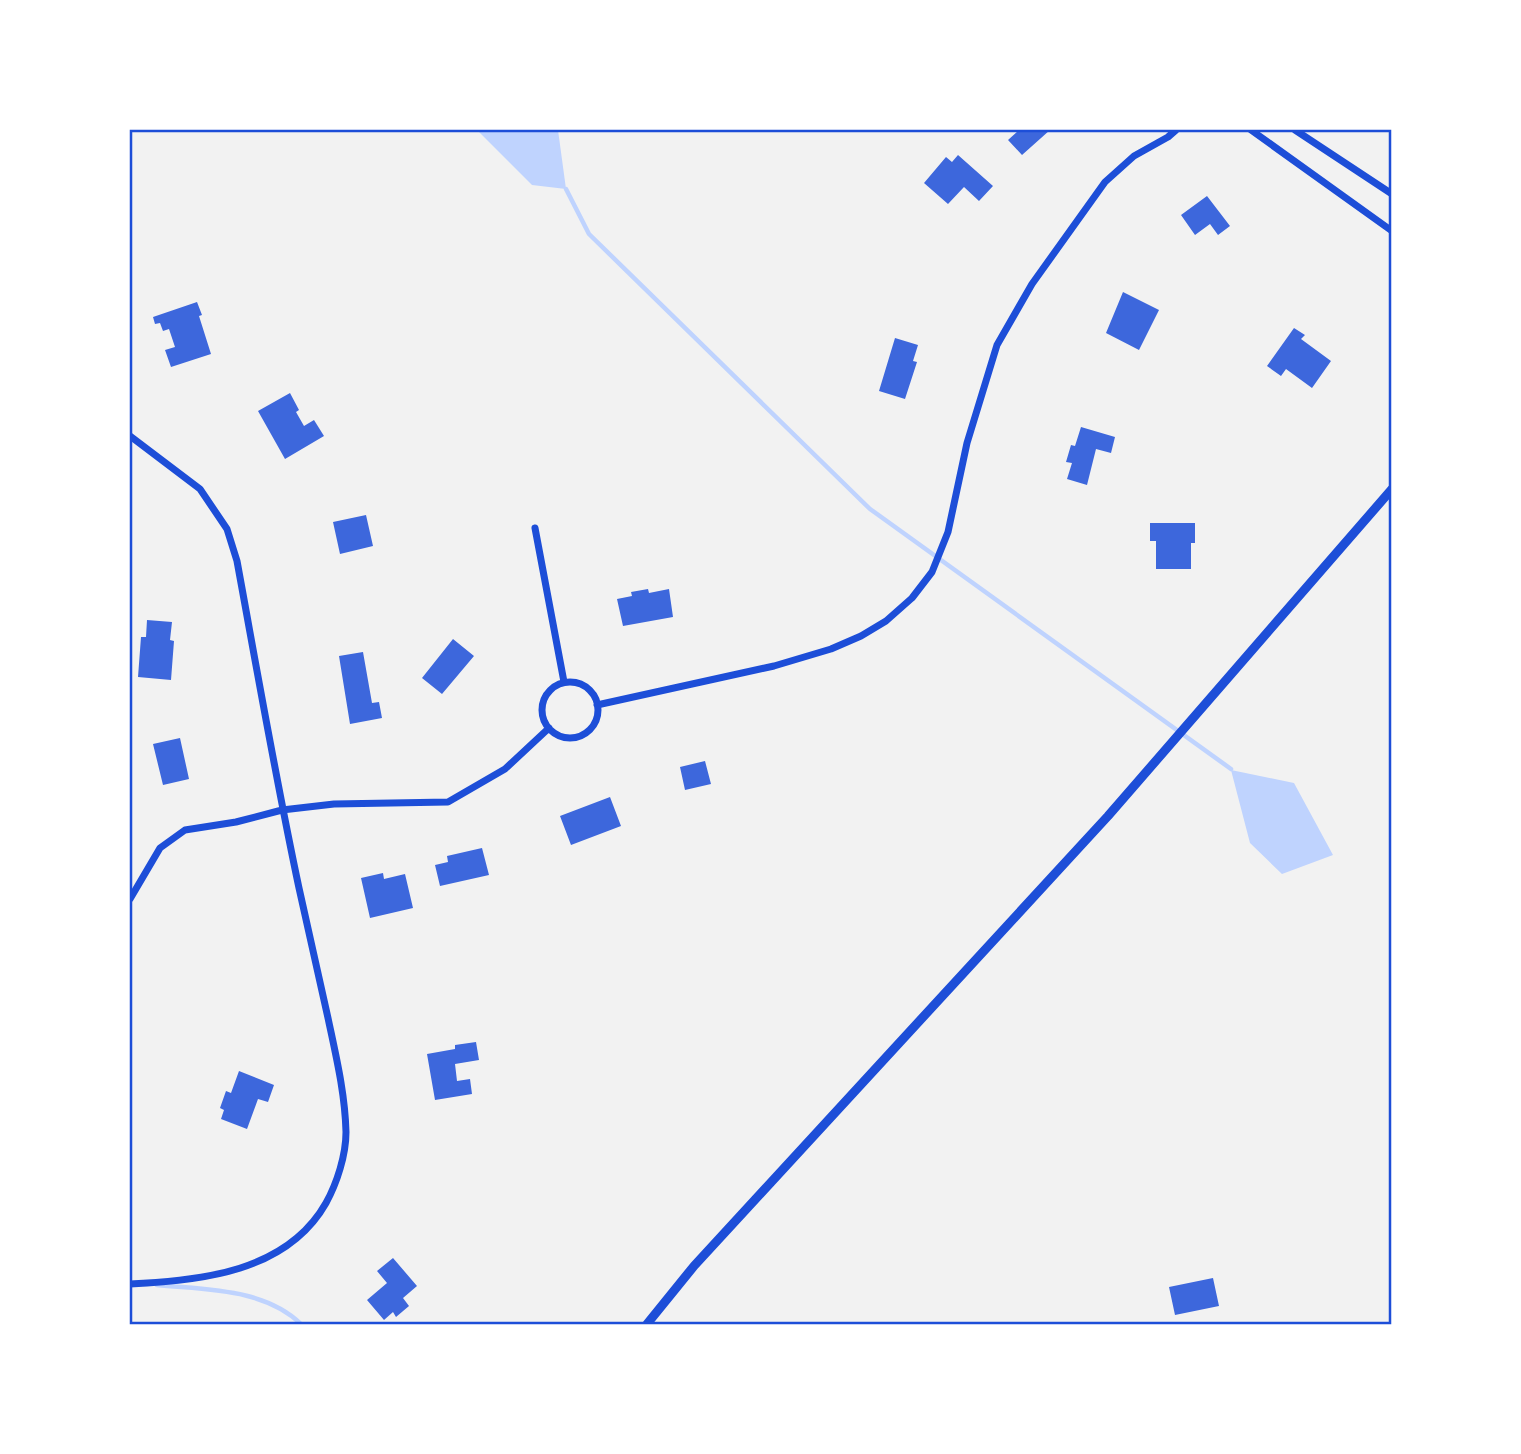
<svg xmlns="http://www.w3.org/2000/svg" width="1521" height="1454" font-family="'DejaVu Sans',sans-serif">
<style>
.water{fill:#bfd3fe}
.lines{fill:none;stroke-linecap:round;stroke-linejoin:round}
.stream{stroke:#bfd3fe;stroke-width:4.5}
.building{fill:#3d67dc}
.minor{stroke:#1d4ed8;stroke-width:7}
.tertiary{stroke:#1d4ed8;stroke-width:9}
.neatline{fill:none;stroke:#1d4ed8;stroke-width:2.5}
</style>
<rect width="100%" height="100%" fill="#f2f2f2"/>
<path class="water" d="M477 130H558L566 189 532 185Z
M1231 770 1294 783 1333 855 1282 874 1250 843Z"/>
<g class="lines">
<path class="stream" d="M566 189 589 234 870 509 1231 769
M157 1285C205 1290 264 1288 301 1324"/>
</g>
<path class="building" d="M1019 130H1050L1022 155 1008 140Z
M958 155 993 186 979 201 964 187 948 204 924 183 946 157 952 162Z
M1207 196 1230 226 1218 235 1210 224 1195 235 1181 215Z
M1123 292 1159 310 1139 350 1106 333Z
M197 302 202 315 199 316 211 354 171 367 165 350 175 347 169 329 163 331 160 323 155 324 153 317Z
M1294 328 1305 335 1301 339 1331 361 1312 388 1286 369 1281 376 1267 366Z
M895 338 918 345 913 361 917 362 905 399 879 391Z
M290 393 299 410 296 412 304 426 314 420 324 436 285 459 258 411Z
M1081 427 1115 437 1111 453 1096 449 1087 485 1067 479 1072 463 1066 462 1071 445 1075 446Z
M366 515 373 546 340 554 333 522Z
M1150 523H1195V543H1191V569H1156V541H1150Z
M648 589 649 593 669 589 673 617 623 626 617 599 632 596 631 592Z
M147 620 172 622 170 640 174 641 171 680 138 677 141 637H146Z
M453 639 474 656 442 694 422 678Z
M363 652 372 703 379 702 382 718 350 724 339 656Z
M180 738 189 779 163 785 153 744Z
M705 761 711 784 685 790 680 767Z
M610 797 621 826 571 845 560 816Z
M482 848 489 875 440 886 435 865 448 862 447 856Z
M383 873 384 879 405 874 413 908 370 918 361 878Z
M476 1042 479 1060 455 1064 457 1081 470 1079 472 1094 435 1100 427 1054 455 1049V1045Z
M239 1071 274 1085 268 1102 258 1099 247 1129 221 1119 224 1110 220 1108 226 1091 231 1093Z
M393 1258 417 1286 403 1298 409 1306 396 1317 393 1312 384 1320 367 1300 387 1283 377 1271Z
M1213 1278 1219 1306 1175 1315 1169 1287Z"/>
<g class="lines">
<path class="minor" d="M1251 130 1392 231
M1295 130 1392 194
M130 436 200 489 227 529 237 561C257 670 276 780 299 888 309 931 318 975 328 1018 336 1056 345 1093 346 1132 346 1155 337 1183 326 1203 287 1272 200 1281 130 1284
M535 528 564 682
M542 710a28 28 0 1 1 56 0a28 28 0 1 1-56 0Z
M597 705 774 666 831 649 861 636 886 621 912 598 932 572 948 532 967 443 997 345 1032 284 1105 182 1134 156 1168 137 1176 130
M130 899 160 848 185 830 236 822 282 810 334 804 448 802 505 769 549 728"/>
<path class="tertiary" d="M647 1324 694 1266 1108 816 1392 489"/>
</g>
<rect width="1521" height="1454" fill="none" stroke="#ffffff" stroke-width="262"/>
<rect x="131" y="131" width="1259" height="1192" class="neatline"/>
</svg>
